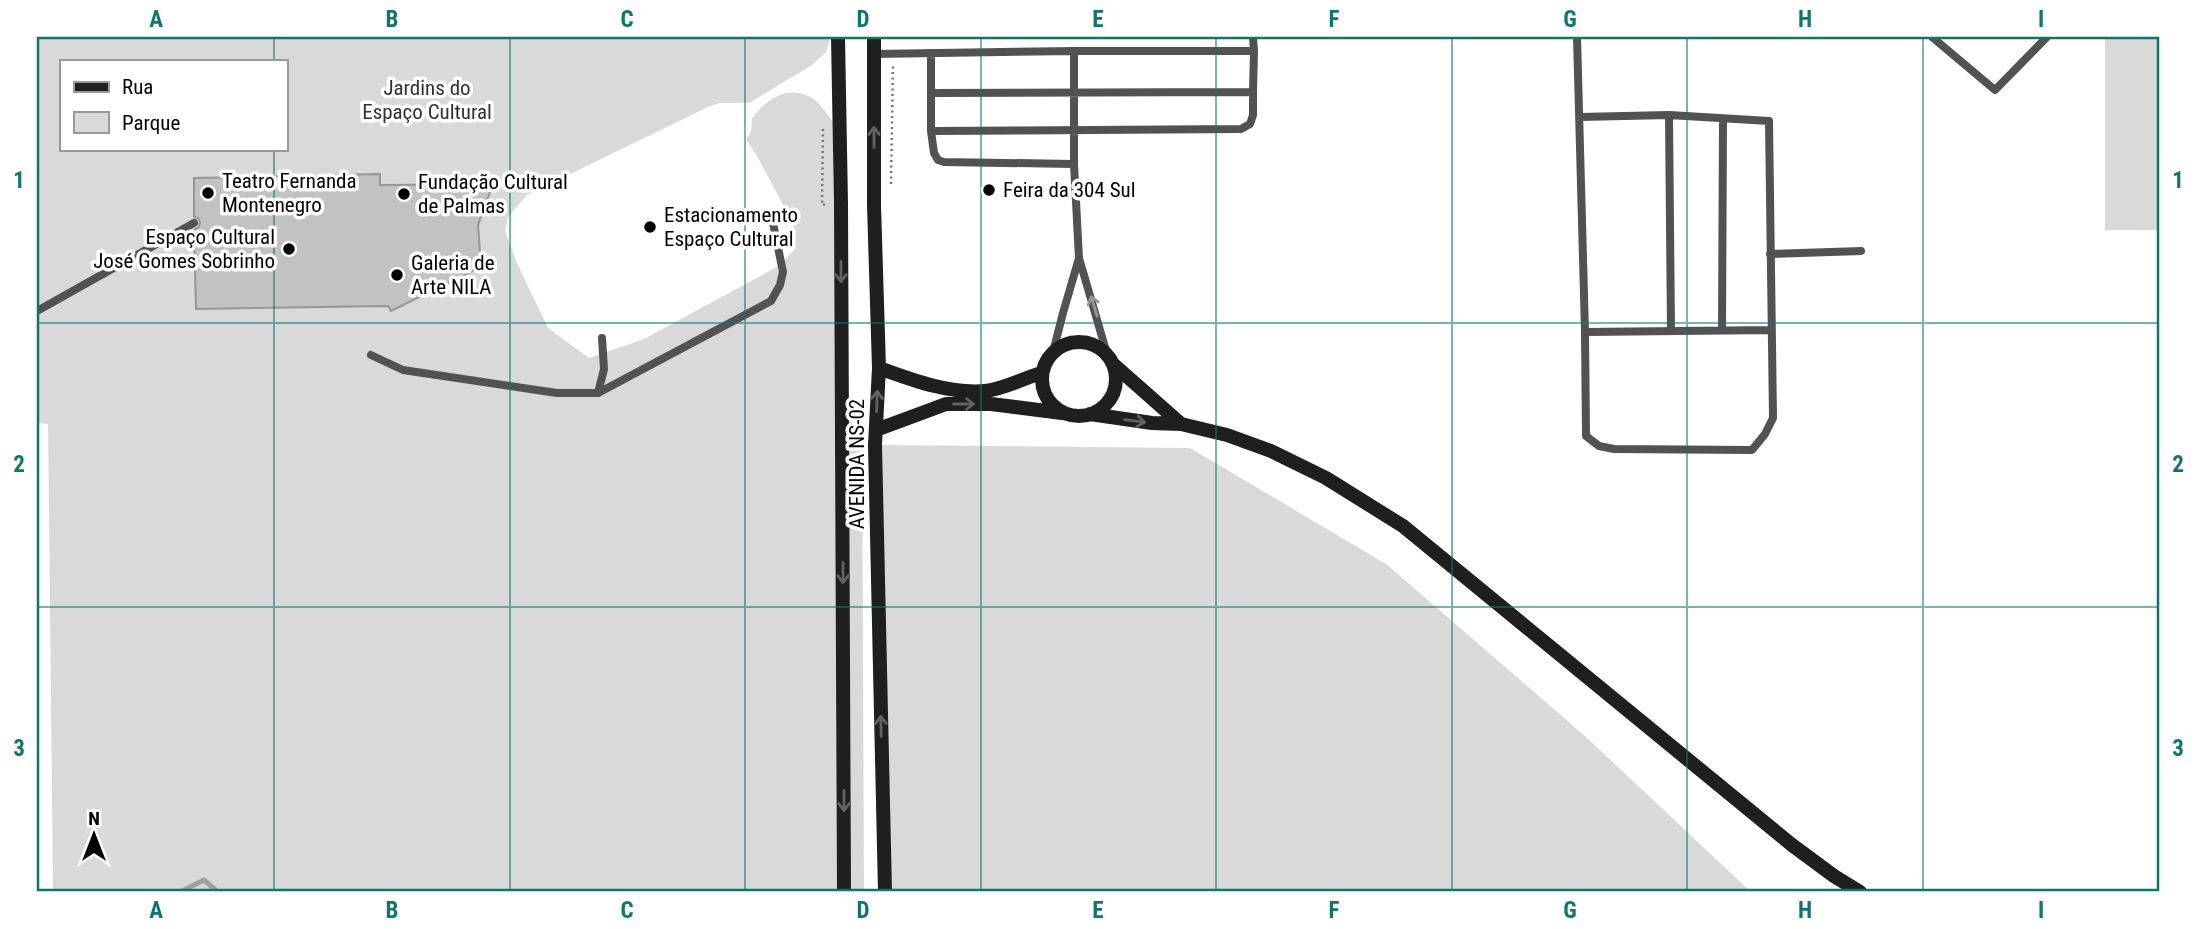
<svg xmlns="http://www.w3.org/2000/svg" width="2197" height="929" font-family="'Roboto Condensed',sans-serif">
<style>
.green{fill:#d9d9d9;fill-rule:evenodd}
.lines{fill:none;stroke-linecap:round;stroke-linejoin:round}
.stream{stroke:#a0a0a0;stroke-width:5}
.building{fill:#c2c2c2;stroke:#969696;stroke-width:2}
.path{stroke:#747474;stroke-width:2.5;stroke-dasharray:2 3.5;stroke-linecap:butt}
.lane{stroke:#525252;stroke-width:8}
.secondary{stroke:#1f1f1f;stroke-width:14}
.oneway{stroke:#626262}
.oneway2{stroke:#979797}
.grid{fill:none;stroke:#0f766e;stroke-width:2;stroke-opacity:0.55}
.poi-dot{fill:#000;stroke:#fff;stroke-width:2.5}
.labels{text-anchor:middle;stroke-width:7;stroke-linejoin:round;paint-order:stroke}
.park-label{font-size:21px;fill:#303030;stroke:#fff}
.poi-label{font-size:21px;fill:#000;stroke:#fff;text-anchor:start}
.street-label{font-size:21px;fill:#000;stroke:#fff}
.neatline{fill:none;stroke:#0f766e;stroke-width:2.5}
.grid-label{font-size:23px;text-anchor:middle;font-weight:bold;fill:#0f766e}
</style>
<rect width="100%" height="100%" fill="#fff"/>
<path class="green" d="M37 37H831L826 52 812 65 749 103H719L708 107 527 195 508 217 505 231 516 261 548 328 589 358 644 339 777 267 795 249 793 223 758 158 746 139 751 132 752 118C767 99 787 85 810 97 819 101 827 114 833 122L836 403 862 402 864 892H53L48 424 37 423ZM61 61H285V149H61Z
M2105 37H2160V230H2105Z
M875 445 1190 448 1386 564 1586 737 1751 892H885Z"/>
<g class="lines">
<path class="stream" d="M180 892 204 880 218 892"/>
</g>
<path class="building" d="M380 174V185L493 184 478 225 481 267 391 311 388 306 196 309 194 230 199 227 200 222 198 218 194 217V178Z"/>
<g class="lines">
<path class="path" d="M823 129 822 205 827 204
M891 184 893 65"/>
<path class="lane" d="M1253 37 1254 51
M1577 37 1585 332 1586 436 1599 446 1614 449 1752 450 1765 434 1773 418 1769 121 1669 115 1580 117
M1932 37 1995 90 2047 37
M1074 51H1254L1253 92 931 93V131L1241 129 1250 124 1253 115V92
M931 53V93
M874 54 1074 51V164L1079 258 1107 354
M1669 115 1671 331
M931 131 934 153 938 160 944 162 1074 164
M1770 254 1861 251
M37 311 194 223
M1722 330 1723 119
M1585 332 1771 330
M1053 352 1063 313 1079 258
M371 355 403 370 557 393H598L771 301 780 285 783 272 773 223
M598 393 604 369 602 338"/>
<path class="secondary" d="M838 37 841 204 844 892
M874 37V205L879 368 875 445 885 892
M1042 379a37 37 0 1 1 74 0a37 37 0 1 1-74 0Z
M1113 364 1181 424
M879 368C912 380 949 394 985 391 1005 389 1023 378 1042 373
M1090 414 1152 423 1181 424 1227 435 1271 451 1326 478 1403 526 1792 845 1834 876 1860 892
M876 430 946 404H991L1062 413"/>
</g>
<defs><path id="oneway-shaft" d="M-6 0H5M1.5-3L5.5 0L1.5 3" fill="none" stroke-width="1.6" stroke-linecap="round" stroke-linejoin="round" transform="scale(1.75)"/></defs>
<g class="oneway">
<use href="#oneway-shaft" transform="translate(874 137) rotate(-90)"/>
<use href="#oneway-shaft" transform="translate(841 272) rotate(90)"/>
<use href="#oneway-shaft" transform="translate(877 401) rotate(-88)"/>
<use href="#oneway-shaft" transform="translate(964 404)"/>
<use href="#oneway-shaft" transform="translate(1135 421) rotate(7)"/>
<use href="#oneway-shaft" transform="translate(843 573) rotate(90)"/>
<use href="#oneway-shaft" transform="translate(881 726) rotate(-91)"/>
<use href="#oneway-shaft" transform="translate(844 801) rotate(90)"/>
</g>
<use class="oneway2" href="#oneway-shaft" transform="translate(1094 306) rotate(-107)"/>
<path class="grid" d="M274 37V61M510 37V892M745 37V892M981 37V892M1216 37V892M1452 37V892M1687 37V892M1923 37V892M274 149V892M37 323H2160M37 607H2160"/>
<g class="poi-dot">
<circle cx="989" cy="190" r="7"/>
<circle cx="208" cy="193" r="7"/>
<circle cx="404" cy="194" r="7"/>
<circle cx="650" cy="227" r="7"/>
<circle cx="289" cy="249" r="7"/>
<circle cx="397" cy="275" r="7"/>
</g>
<g class="labels">
<g class="park-label">
<text x="427" y="95">Jardins do<tspan x="427" dy="24">Espaço Cultural</tspan></text>
</g>
<g class="poi-label">
<text x="222" y="188">Teatro Fernanda<tspan x="222" dy="24">Montenegro</tspan></text>
<text x="418" y="189">Fundação Cultural<tspan x="418" dy="24">de Palmas</tspan></text>
<text x="1003" y="197">Feira da 304 Sul</text>
<text x="664" y="222">Estacionamento<tspan x="664" dy="24">Espaço Cultural</tspan></text>
<text x="275" y="244" text-anchor="end">Espaço Cultural<tspan x="275" dy="24">José Gomes Sobrinho</tspan></text>
<text x="411" y="270">Galeria de<tspan x="411" dy="24">Arte NILA</tspan></text>
</g>
<g class="street-label">
<text transform="translate(857 464) rotate(-90)" y="7">AVENIDA NS-02</text>
</g>
</g>
<rect width="2197" height="929" fill="none" stroke="#ffffff" stroke-width="77"/>
<rect x="60" y="60" width="228" height="91" fill="#ffffff" stroke="#999999" stroke-width="2"/>
<rect x="74" y="82" width="35" height="10" fill="#1f1f1f" stroke="#999999" stroke-width="2"/>
<text x="122" y="94" font-size="21" fill="#000000">Rua</text>
<rect x="74" y="112" width="35" height="21" fill="#d9d9d9" stroke="#999999" stroke-width="2"/>
<text x="122" y="130" font-size="21" fill="#000000">Parque</text>
<g transform="translate(94 835)" stroke="#ffffff" stroke-width="5" paint-order="stroke">
<path d="M0-5L12 26L0 18L-12 26Z" fill="#000000"/>
<text y="-10" font-size="19" font-weight="bold" text-anchor="middle" fill="#000000">N</text>
</g>
<rect x="38" y="38" width="2120" height="852" class="neatline"/>
<g class="grid-label">
<text x="156" y="27">A</text>
<text x="392" y="27">B</text>
<text x="627" y="27">C</text>
<text x="863" y="27">D</text>
<text x="1098" y="27">E</text>
<text x="1334" y="27">F</text>
<text x="1570" y="27">G</text>
<text x="1805" y="27">H</text>
<text x="2041" y="27">I</text>
<text x="19" y="188">1</text>
<text x="2178" y="188">1</text>
<text x="19" y="472">2</text>
<text x="2178" y="472">2</text>
<text x="19" y="756">3</text>
<text x="2178" y="756">3</text>
<text x="156" y="918">A</text>
<text x="392" y="918">B</text>
<text x="627" y="918">C</text>
<text x="863" y="918">D</text>
<text x="1098" y="918">E</text>
<text x="1334" y="918">F</text>
<text x="1570" y="918">G</text>
<text x="1805" y="918">H</text>
<text x="2041" y="918">I</text>
</g>
</svg>
